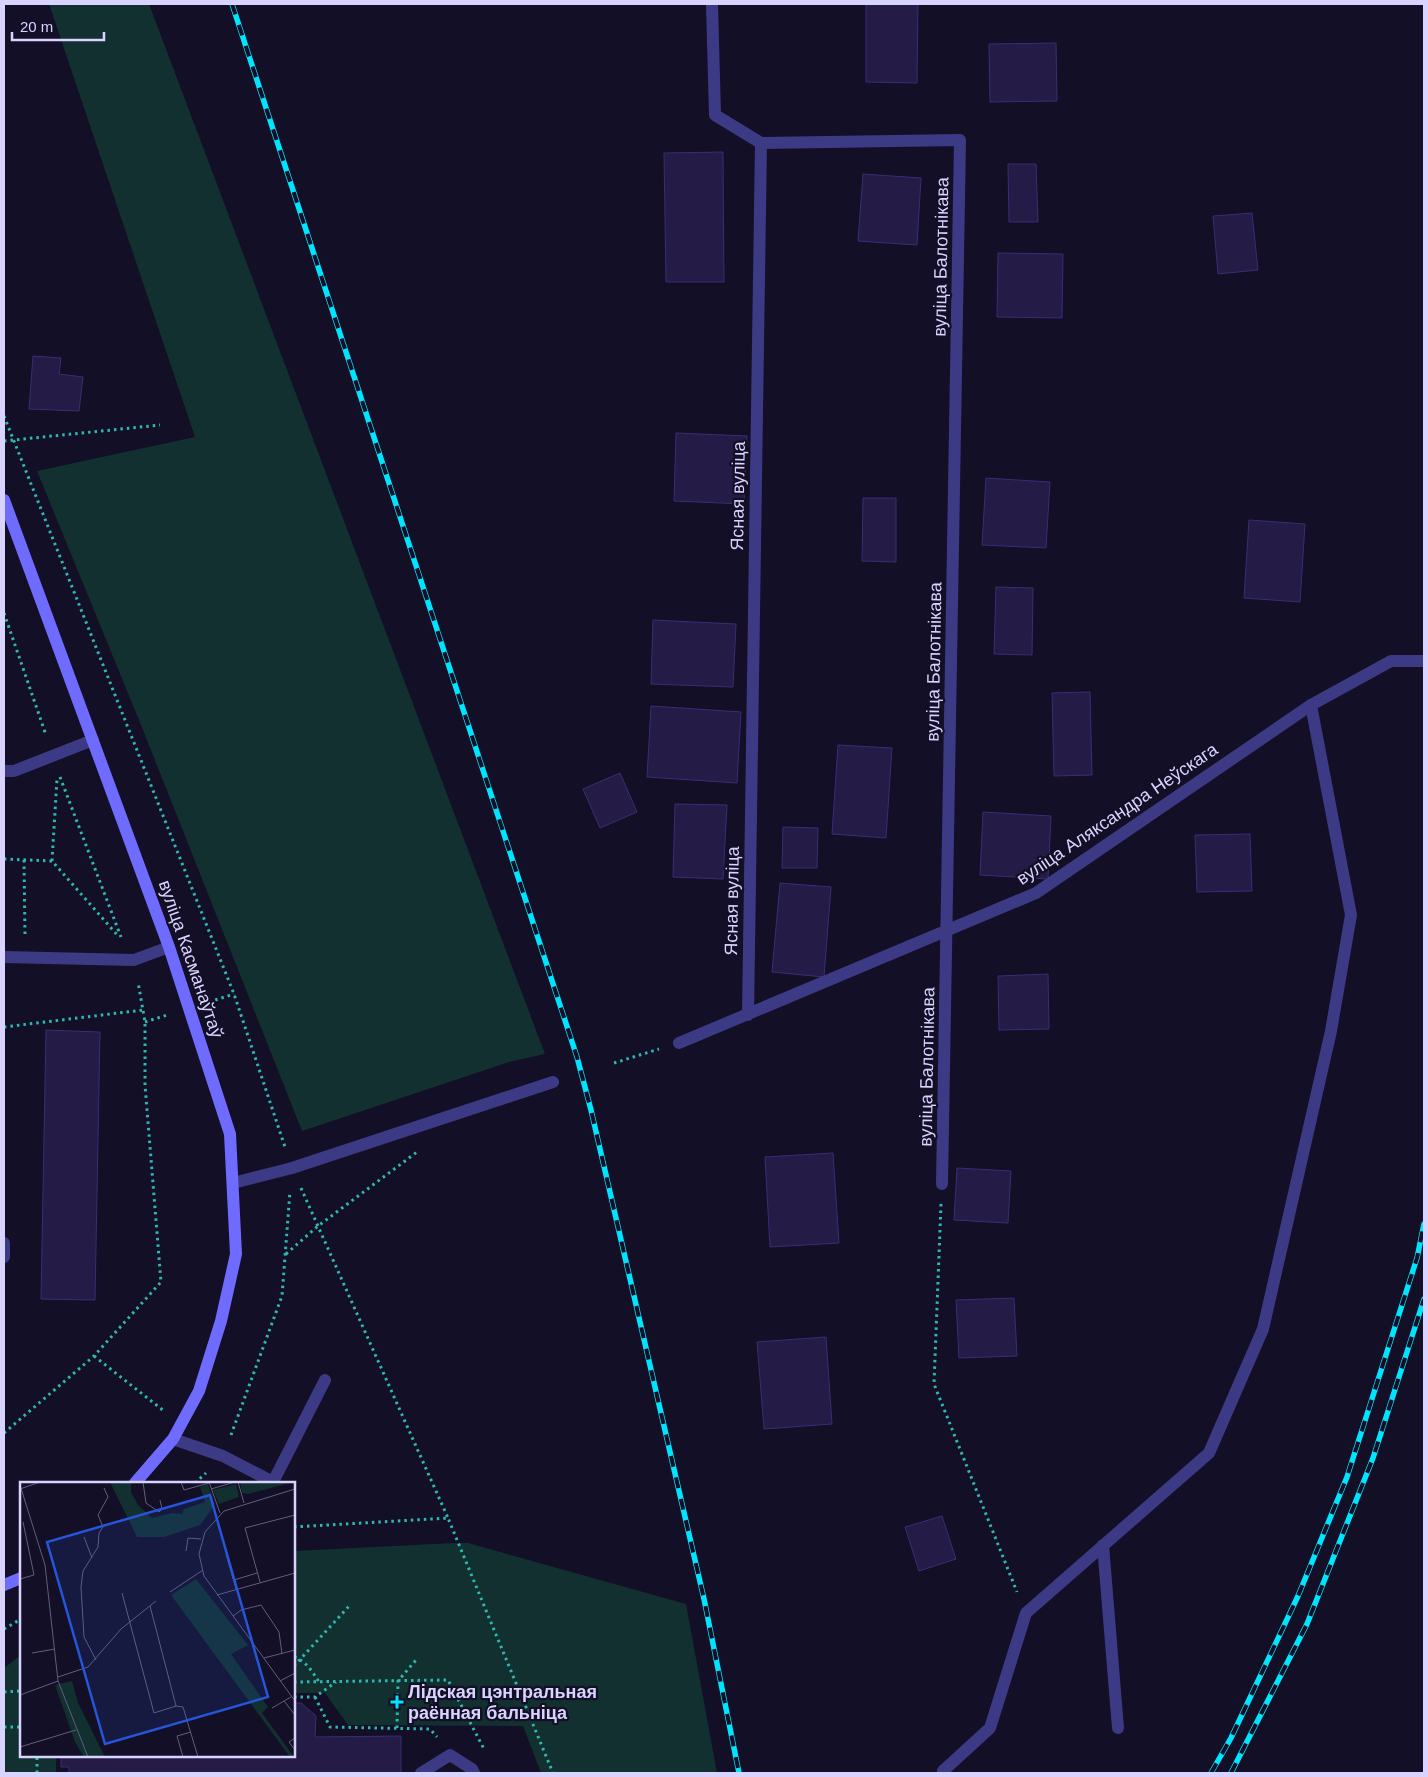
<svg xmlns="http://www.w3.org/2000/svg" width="1428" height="1777" font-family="Helvetica,sans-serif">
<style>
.green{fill:#12302f}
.building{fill:#241b47;stroke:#3b2d73}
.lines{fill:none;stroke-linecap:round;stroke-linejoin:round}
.path{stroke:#2fb8b0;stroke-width:3;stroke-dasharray:2.5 4;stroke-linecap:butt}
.service{stroke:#3d3a85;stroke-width:12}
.minor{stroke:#3d3a85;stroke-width:12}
.secondary{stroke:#6f6bff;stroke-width:12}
.rail-casing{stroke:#00e5ff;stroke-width:5.5}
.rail{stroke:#130f26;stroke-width:4;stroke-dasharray:11;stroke-linecap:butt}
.poi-dot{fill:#00e5ff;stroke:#130f26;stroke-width:2}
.labels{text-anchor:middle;stroke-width:4.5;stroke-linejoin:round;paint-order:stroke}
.street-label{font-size:18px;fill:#d9d4ff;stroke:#130f26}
.poi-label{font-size:18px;font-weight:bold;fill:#d9d4ff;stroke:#130f26;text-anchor:start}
.inset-road{fill:none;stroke:#625e7d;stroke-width:1}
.view{fill:#2655da;fill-opacity:0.15;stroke:#2655da;stroke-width:2.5}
.inset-edge{fill:none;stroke:#d9d4ff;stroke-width:2.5}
</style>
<rect width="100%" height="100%" fill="#130f26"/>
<path class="green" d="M49 4H149L545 1054 509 1062 302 1131 141 725 37 471 195 437Z
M453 1543H468L686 1604 717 1773H541L523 1726 348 1725 325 1693H294V1551Z
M21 1655V1756H56V1773H4V1668Z"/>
<path class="building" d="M866 4H918L917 83 866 82Z
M1056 43 1057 101 990 102 989 44Z
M723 152 724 282H666L664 153Z
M1008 164H1036L1038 222H1009Z
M863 174 921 178 917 245 858 241Z
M1252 213 1258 270 1218 274 1213 216Z
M998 253 1063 254 1062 318 997 317Z
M33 356 61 358 59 374 83 377 79 411 29 409Z
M676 433 747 436 744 504 674 501Z
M986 478 1050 482 1046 548 982 545Z
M863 498H896V562L862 561Z
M1249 520 1305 524 1300 602 1244 598Z
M996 587 1033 588 1032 655 994 654Z
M653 620 736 624 733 687 651 684Z
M1090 692 1092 775 1054 776 1052 693Z
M651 706 741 712 737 783 647 777Z
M838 745 892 748 886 838 832 834Z
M620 773 637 812 600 828 583 789Z
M675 804 727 805 723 879 673 877Z
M983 812 1051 816 1048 879 980 875Z
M783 827 818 828 817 868H782Z
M1250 834 1252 891 1197 892 1195 835Z
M780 883 831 887 824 977 772 972Z
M1048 974 1049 1029 999 1030 998 976Z
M46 1030 100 1032 95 1300 41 1299Z
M833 1153 839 1243 770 1247 765 1157Z
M957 1168 1011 1171 1008 1223 954 1220Z
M1014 1298 1017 1356 959 1358 956 1300Z
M826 1337 832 1424 764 1429 757 1342Z
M942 1516 956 1559 919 1571 905 1527Z
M294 1703H301L316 1716 315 1737 401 1736V1773H69V1767H61V1756H294Z"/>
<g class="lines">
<path class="path" d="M4 416 234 994 285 1147
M4 441 160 425
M4 613 46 735
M60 777 121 937
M4 859 52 861 119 937
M24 860 25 936
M52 861 57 779
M209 1002 234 994
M145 1022 167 1015
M4 1027 143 1010
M614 1063 659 1049
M301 1188 448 1518
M941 1204 934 1384 1017 1592
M286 1254 318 1226 417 1152
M94 1356 164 1411
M4 1433 94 1356 161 1282 145 1085V1022L138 982
M231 1435 282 1296 290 1191
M195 1483 206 1473
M294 1527 448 1518 553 1773
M4 1629 21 1619
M294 1657C306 1661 312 1671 319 1682
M294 1666 351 1604
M294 1682 448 1680 484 1749
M4 1692 21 1691
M294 1697H315L336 1682
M315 1697 330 1727 430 1729 437 1737
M4 1727H21
M397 1728 398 1681 416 1660
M37 1773V1756"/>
<path class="service" d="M4 771H14L93 740
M4 957 134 960 169 947
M233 1183 292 1168 553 1082
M4 1243V1257
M173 1439 223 1456 273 1482 325 1380
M1103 1545 1118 1728
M421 1773 450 1755 472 1769 474 1773
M943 1773V1771L990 1728 1026 1613 1209 1453 1263 1329 1331 1031 1351 915 1311 705"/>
<path class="minor" d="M712 4 715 115 761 143 748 1015
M761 143 960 140 942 1184
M679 1043 1036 893 1311 705 1391 661H1424"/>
<path class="secondary" d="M4 500 169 947 230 1134 236 1254 221 1321 199 1391 173 1439 135 1483
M4 1585 21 1578"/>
<defs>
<path id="rail" d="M232 4 577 1057 591 1110 704 1599 739 1773
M1211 1773 1231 1738 1298 1596 1347 1477 1417 1258 1424 1224
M1231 1773 1307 1624 1373 1458 1424 1299"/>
</defs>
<use href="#rail" class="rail-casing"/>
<use href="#rail" class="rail"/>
</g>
<path class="poi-dot" d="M394.5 1694.5h5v5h5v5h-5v5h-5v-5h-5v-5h5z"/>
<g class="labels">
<g class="street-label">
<text transform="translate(941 257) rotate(-89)" y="6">вуліца Балотнікава</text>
<text transform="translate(738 496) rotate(-89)" y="6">Ясная вуліца</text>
<text transform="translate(934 662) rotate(-89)" y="6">вуліца Балотнікава</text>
<text transform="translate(1117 814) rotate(-34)" y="6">вуліца Аляксандра Неўскага</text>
<text transform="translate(732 901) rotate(-89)" y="6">Ясная вуліца</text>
<text transform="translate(191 959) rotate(71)" y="6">вуліца Касманаўтаў</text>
<text transform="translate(927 1067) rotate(-89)" y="6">вуліца Балотнікава</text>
</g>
<g class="poi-label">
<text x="408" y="1698">Лідская цэнтральная<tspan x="408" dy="21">раённая бальніца</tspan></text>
</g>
</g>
<g transform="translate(20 1482)">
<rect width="275" height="275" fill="#130f26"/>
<path d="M90 0H111V10L118 23 132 36 152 31 162 32 164 27 185 20 180 5 188 2 195 23 180 43 144 55H117ZM220 0H273L228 12 222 11ZM216 2 219 15 199 22 193 8ZM176 97 228 163 211 172 248 225 242 231 274 275H270L151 113ZM52 199 58 221 85 275H64L55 260 35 203Z" fill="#12302f"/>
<path class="inset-road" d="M123 0 126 21 139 30 142 27 140 18M161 0 164 8 189 1M189 0 200 31M218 0 224 21M0 3 25 83 38 199 68 275M0 7 20 0M191 7 215 0M275 7 204 29 185 50 179 72 184 94 275 219M64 55 72 76M166 69 168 56 181 57M206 72 216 107M0 97 14 93 3 40M214 98 237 91M240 100 225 46 275 33M150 110 183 88M102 111 134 231 156 224M197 113 275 91M130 124 156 224 163 225 178 275M213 134 221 128 241 123 259 150 262 172M12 171 35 167M244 176 275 168M76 178 64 155 61 105 63 89 78 65 79 51 83 45 78 33 88 15 84 6M38 195 68 185 101 147 136 119M260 199 275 191M0 213 38 199M264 219 275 233M252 226 271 215M275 256 269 260 275 268M0 265 56 248M163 275 157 254 171 250"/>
<path class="view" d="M190 13 248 215 85 262 27 60Z"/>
<rect width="275" height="275" class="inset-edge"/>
</g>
<rect width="1428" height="1777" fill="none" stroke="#d9d4ff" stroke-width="10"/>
<path d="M12 32v8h92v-8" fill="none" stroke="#d9d4ff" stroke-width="2.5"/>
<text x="20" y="32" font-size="15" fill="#d9d4ff" stroke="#130f26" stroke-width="4" paint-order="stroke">20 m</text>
</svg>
